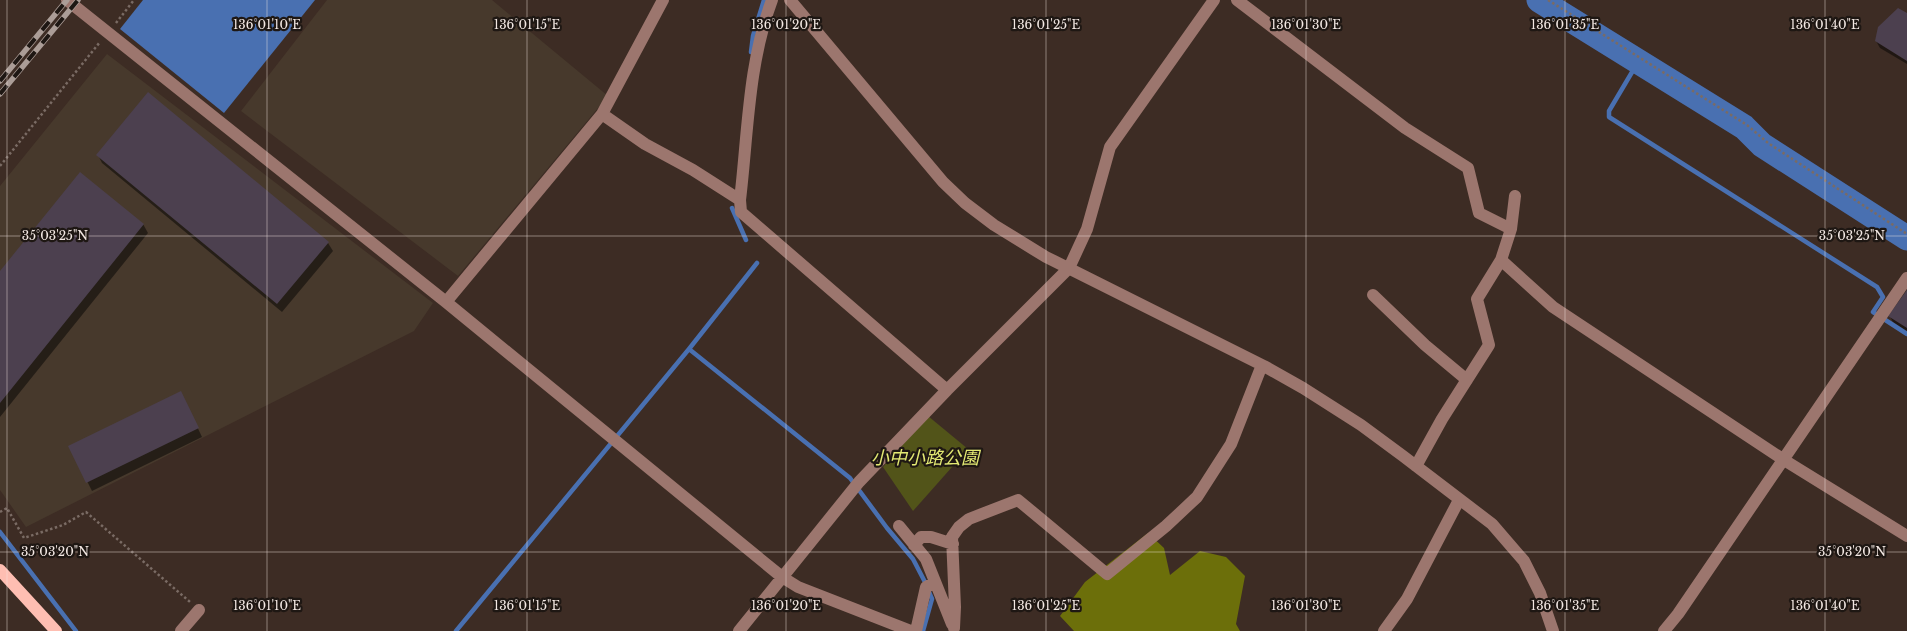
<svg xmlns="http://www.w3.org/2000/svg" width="1907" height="631" font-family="'Libre Baskerville','Noto Sans JP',serif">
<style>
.industrial{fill:#47392c}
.green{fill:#525419}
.forest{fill:#6c6f0a}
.water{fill:#4970b1}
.shadow{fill:#0007}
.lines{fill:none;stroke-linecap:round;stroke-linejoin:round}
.stream{stroke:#4970b1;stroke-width:4.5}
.river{stroke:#4970b1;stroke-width:25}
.building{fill:#4c404f}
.path{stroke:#7a6b64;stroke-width:2.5;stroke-dasharray:2.5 2.5;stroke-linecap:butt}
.minor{stroke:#9c766e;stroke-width:12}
.major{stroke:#febeb2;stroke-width:12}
.rail-casing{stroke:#ab9d97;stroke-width:5.5}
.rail{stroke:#1e1713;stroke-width:4;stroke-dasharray:11;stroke-linecap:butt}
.ticks{fill:none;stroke:#f3e8e3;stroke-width:1;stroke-opacity:0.45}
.labels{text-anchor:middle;stroke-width:4.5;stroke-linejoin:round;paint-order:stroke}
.park-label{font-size:18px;font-style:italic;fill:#e3e973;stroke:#1e1713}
.ticks-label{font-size:12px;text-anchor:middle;fill:#f3e8e3;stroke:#1e1713;stroke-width:4.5;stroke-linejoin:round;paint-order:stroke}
</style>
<rect width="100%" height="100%" fill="#3d2c24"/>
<path class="industrial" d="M327 0H492L608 96 458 276 241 111Z
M107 54 433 303 414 331 26 527 0 490V186Z"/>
<path class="green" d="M928 416 968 449 913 511 883 467Z"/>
<path class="forest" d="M1148 533 1164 548 1170 575 1200 551 1226 557 1245 576 1236 624 1240 631H1074L1060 616 1085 582Z"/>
<path class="water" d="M143 0H315L224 113 120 29Z"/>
<path class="shadow" d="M1907 14V64L1880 48 1876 41Z
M98 155 328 243 333 251 282 312 102 163Z
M143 224 148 233 0 417V273Z
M1907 292V331L1893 322 1890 316Z
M185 401 202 437 92 491 70 447Z"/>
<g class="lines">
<path class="stream" d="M751 52 753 36 764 0
M1638 62 1609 111V117L1877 287 1883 297 1873 312 1907 334
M732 208 746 240
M757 263 689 349 850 478 887 528 913 559 926 584
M0 532 76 631
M456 631 689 349
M923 631 932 599 929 592"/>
<path class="river" d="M1539 0 1744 127 1762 145 1907 238"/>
</g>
<path class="building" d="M1898 8 1907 13V61L1875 41 1878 27Z
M148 92 329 242 277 304 96 155Z
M80 172 144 224 0 403V271Z
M1907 290V328L1888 316Z
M181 391 199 428 86 483 68 446Z"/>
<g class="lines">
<path class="path" d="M1548 0 1747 125 1768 143 1907 234
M116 23 134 0
M0 166 100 42
M0 512 7 508 24 538 63 525 86 512 190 602"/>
<path class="minor" d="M67 0 446 302 782 577 798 587 911 631
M772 0C748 64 748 133 740 200L741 212 947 390
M790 0 943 182 965 203 994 225 1046 257 1264 366 1303 388 1361 425 1403 456 1492 524 1524 561 1540 593 1553 631
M1237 0 1405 128 1468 168 1479 213 1511 229 1501 260 1553 307 1784 460 1907 536
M602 114 663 0
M1511 229 1515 196
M1373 295 1425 345 1467 380
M446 302 602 114 645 144 693 170 740 200
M1416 466 1442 419 1489 345 1477 299 1501 260
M899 526 926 559 952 624
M914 545 921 537H931L953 544
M954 628 955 607 952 537 959 527 969 519 1018 500 1107 574 1166 526 1197 497 1231 444 1262 365
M181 631 199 610
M739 631 859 482 947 390 1069 268 1087 229 1110 147 1214 0
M916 631 926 587 935 582
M1384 631 1407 599 1459 500
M1664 631 1678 614 1907 278"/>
<path class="major" d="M0 570 56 631"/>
<defs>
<path id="rail" d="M0 81 67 0
M0 94 78 0"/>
</defs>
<use href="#rail" class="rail-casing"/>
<use href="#rail" class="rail"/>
</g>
<path class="ticks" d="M7 0V631M267 0V631M527 0V631M786 0V631M1046 0V631M1306 0V631M1565 0V631M1825 0V631M0 236H1907M0 552H1907"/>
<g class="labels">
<g class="park-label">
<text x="925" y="464">小中小路公園</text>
</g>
</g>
<g class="ticks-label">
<text x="267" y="29">136°01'10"E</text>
<text x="527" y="29">136°01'15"E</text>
<text x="786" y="29">136°01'20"E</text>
<text x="1046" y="29">136°01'25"E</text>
<text x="1306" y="29">136°01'30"E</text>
<text x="1565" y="29">136°01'35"E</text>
<text x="1825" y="29">136°01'40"E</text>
<text x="55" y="240">35°03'25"N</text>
<text x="1852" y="240">35°03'25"N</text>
<text x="55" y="556">35°03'20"N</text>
<text x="1852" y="556">35°03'20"N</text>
<text x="267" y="610">136°01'10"E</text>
<text x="527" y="610">136°01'15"E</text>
<text x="786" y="610">136°01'20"E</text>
<text x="1046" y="610">136°01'25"E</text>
<text x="1306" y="610">136°01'30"E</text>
<text x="1565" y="610">136°01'35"E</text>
<text x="1825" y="610">136°01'40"E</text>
</g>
</svg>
